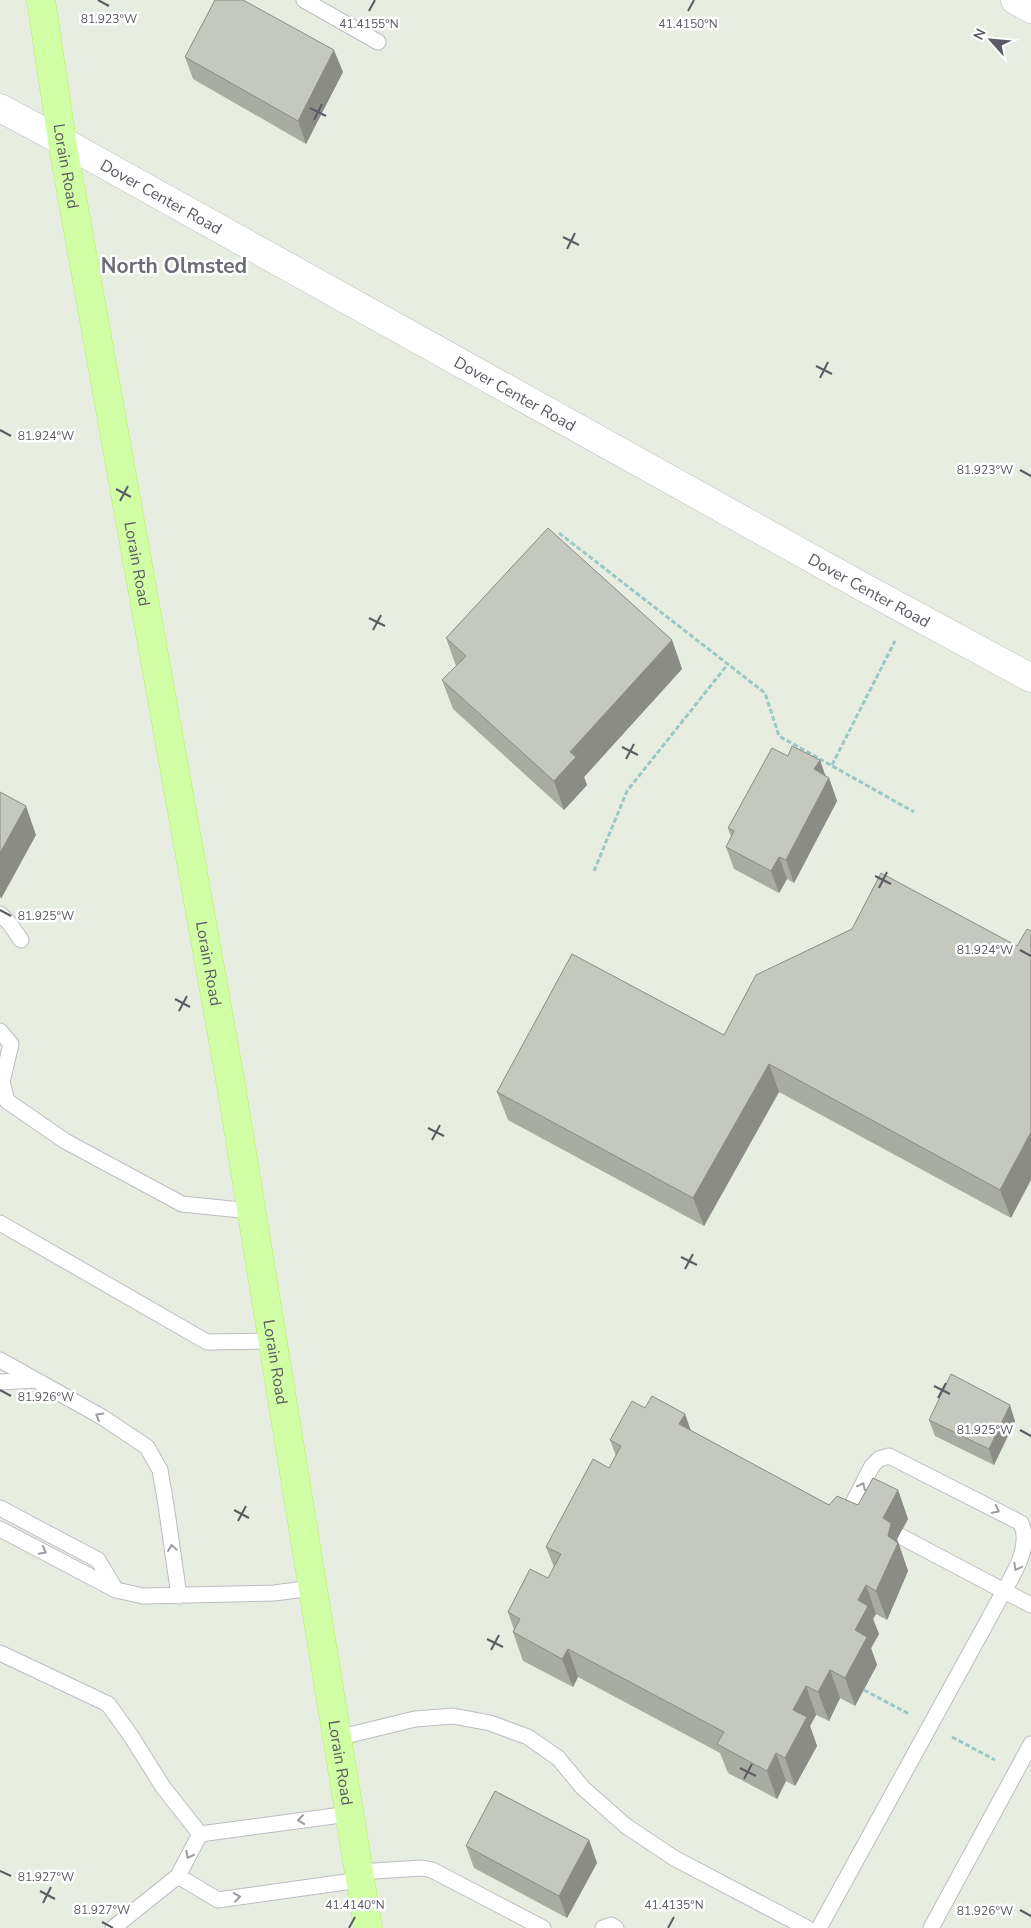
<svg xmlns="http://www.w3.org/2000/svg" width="1031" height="1928" font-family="'Nunito Sans',sans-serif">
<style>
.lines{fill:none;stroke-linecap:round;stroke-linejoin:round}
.service-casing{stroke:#bebcc4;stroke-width:17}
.minor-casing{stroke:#bebcc4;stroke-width:29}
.tertiary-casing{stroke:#bebcc4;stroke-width:29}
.primary-casing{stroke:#b4f157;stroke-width:29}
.path{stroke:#99c8c6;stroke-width:3;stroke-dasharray:5 2.5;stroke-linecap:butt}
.service{stroke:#fff;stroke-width:15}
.minor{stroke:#fff;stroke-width:28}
.tertiary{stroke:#fff;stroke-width:28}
.primary{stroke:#d1ffa6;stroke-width:28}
.wall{fill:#a9aca3}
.shaded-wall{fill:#8a8c85}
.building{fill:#c5c8be;stroke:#8a8c85}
.oneway{stroke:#9d9ca1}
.ticks{fill:none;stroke:#5c5a63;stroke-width:2}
.labels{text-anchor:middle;stroke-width:5;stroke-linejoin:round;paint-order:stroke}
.street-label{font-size:16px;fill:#5c5a63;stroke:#fff}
.district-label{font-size:21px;font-weight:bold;fill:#6d6b75;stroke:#fff}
.ticks-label{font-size:12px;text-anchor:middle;fill:#5c5a63;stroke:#fff;stroke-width:5;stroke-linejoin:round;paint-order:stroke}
</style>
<rect width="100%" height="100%" fill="#e8ede2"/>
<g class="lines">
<defs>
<path id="service" d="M304 0 378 42
M0 914 10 924 21 940
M0 1031 11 1044 2 1082 7 1101 65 1141 182 1204 251 1211
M0 1223 207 1342 272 1341
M0 1360 102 1417 147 1447 160 1470 166 1505 179 1596
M0 1382 36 1380
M0 1508 98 1560 116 1590
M866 1518 856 1510 854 1501 872 1466 879 1459 889 1456 1021 1523C1031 1545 1016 1570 1004 1591L900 1536
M0 1529 116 1590 143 1596 274 1593 313 1588
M0 1653 108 1704 131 1736 163 1787 200 1834
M337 1738 415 1719 453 1716 490 1723 528 1737 558 1758 583 1788 626 1826 674 1858 807 1928
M200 1834 349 1814
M358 1872 422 1868 432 1870 543 1928
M178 1876 218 1900 360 1880
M113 1928 178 1876 200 1834
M603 1928 611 1925 616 1928
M819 1928 1004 1591 1031 1605
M931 1928 1031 1744"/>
<path id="minor" d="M1015 0 1031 9"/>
<g id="tertiary">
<path id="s1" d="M0 108 62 141 863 587 1031 678"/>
</g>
<g id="primary">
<path id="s2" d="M41 0 62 141 231 1085 368 1928"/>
</g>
</defs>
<use href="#service" class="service-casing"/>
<use href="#minor" class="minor-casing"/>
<use href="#tertiary" class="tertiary-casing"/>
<use href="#primary" class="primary-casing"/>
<path class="path" d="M559 533 765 693 779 736 914 812
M832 765 895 641
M594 871 627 791 728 664
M864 1690 909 1714
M952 1737 995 1760"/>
<use href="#service" class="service"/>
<use href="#minor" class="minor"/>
<use href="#tertiary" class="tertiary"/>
<use href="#primary" class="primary"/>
</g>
<path class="wall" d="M185 57 343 72 306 144 193 79Z
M446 638 672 640 682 669 584 777 587 785 564 810 453 709 442 680 456 666Z
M788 756 820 760 826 777 829 778 837 801 794 883 787 879 779 893 734 869 726 847 731 837 728 828Z
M1017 946 1011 1218 779 1092 704 1226 508 1120 497 1092 724 1035Z
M645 1408 691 1431 829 1505H858L898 1490 908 1519 897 1539 908 1571 887 1620 876 1614 873 1619 879 1634 871 1648 877 1665 855 1706 840 1698 829 1721 816 1715 810 1726 817 1746 795 1786 786 1781 777 1799 728 1773 720 1753 578 1677 573 1687 523 1661 513 1632 514 1630 508 1612 548 1578 554 1567 546 1547 609 1468 616 1456 610 1440Z
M929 1420 1015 1421 994 1465 935 1436Z
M589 1840 597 1863 567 1918 474 1868 466 1846Z"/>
<path class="shaded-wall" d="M334 50 343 72 306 144 298 121Z
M672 640 682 669 584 777 587 785 564 810 554 781 570 752Z
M820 760 827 781 829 778 837 801 794 883 786 860 814 769Z
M26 806 36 835 1 899 0 896V853Z
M779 857 787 879 779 893 771 871Z
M769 1064 779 1092 704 1226 693 1198Z
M1031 1132V1180L1011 1218 1000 1190Z
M1010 1405 1015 1421 994 1465 989 1449Z
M685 1414 695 1442 679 1424Z
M898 1490 908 1519 897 1539 908 1571 887 1620 876 1591 888 1536 883 1518Z
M866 1585 876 1614 873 1619 879 1634 871 1648 877 1665 855 1706 845 1678 855 1630 858 1600Z
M568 1649 578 1677 573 1687 562 1659Z
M830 1670 840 1698 829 1721 818 1692Z
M806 1686 816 1715 810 1726 817 1746 795 1786 785 1758 793 1710Z
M776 1753 786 1781 777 1799 767 1771Z
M589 1840 597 1863 567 1918 559 1896Z"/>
<path class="building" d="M215 0H243L334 50 298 121 185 57Z
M548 528 672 640 570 752 576 757 554 781 442 680 466 656 446 638Z
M792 746 820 760 814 769 829 778 786 860 779 857 771 871 726 847 734 831 728 828 772 748 788 756Z
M0 792 26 806 0 853Z
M881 873 1017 946 1027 929 1031 931V1132L1000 1190 769 1064 693 1198 497 1092 572 954 724 1035 756 975 852 929Z
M951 1374 1010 1405 989 1449 929 1420Z
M652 1396 685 1414 679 1424 829 1505 837 1496 858 1505 873 1478 898 1490 883 1518 891 1523 888 1536 898 1543 876 1591 866 1585 858 1600 868 1606 855 1630 867 1637 845 1678 830 1670 818 1692 806 1686 793 1710 807 1717 785 1758 776 1753 767 1771 717 1744 724 1732 568 1649 562 1659 513 1632 520 1619 508 1612 530 1569 548 1578 561 1554 546 1547 593 1459 609 1468 621 1446 610 1440 632 1401 645 1408Z
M495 1791 589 1840 559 1896 466 1846Z"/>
<defs><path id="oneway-chevron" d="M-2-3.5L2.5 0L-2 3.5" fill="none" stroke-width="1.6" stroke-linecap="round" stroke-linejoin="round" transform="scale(1.25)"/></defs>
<g class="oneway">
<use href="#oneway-chevron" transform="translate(99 1416) rotate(-149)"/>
<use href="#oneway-chevron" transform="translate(862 1486) rotate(-64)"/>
<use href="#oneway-chevron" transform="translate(996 1510) rotate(27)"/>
<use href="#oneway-chevron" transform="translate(172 1548) rotate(-98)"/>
<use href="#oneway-chevron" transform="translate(43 1551) rotate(28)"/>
<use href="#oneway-chevron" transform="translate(1017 1567) rotate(118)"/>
<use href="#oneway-chevron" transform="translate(301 1820) rotate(172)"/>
<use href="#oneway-chevron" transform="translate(189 1855) rotate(118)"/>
<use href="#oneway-chevron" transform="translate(237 1897) rotate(-8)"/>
</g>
<path class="ticks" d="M98 0 109 6M369 11 375 0M688 11 694 0M310 108 326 116M314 120 322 104M563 237 579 245M567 249 575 233M816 366 832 374M820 378 828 362M0 430 11 436M1020 470 1031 476M116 489 131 497M120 501 128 486M369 618 385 626M373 630 381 615M622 747 638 755M626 759 634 744M875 876 891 884M879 888 887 872M0 910 11 916M1020 950 1031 956M175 999 190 1007M179 1011 187 996M428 1128 444 1136M432 1140 440 1125M681 1257 697 1265M685 1269 693 1254M934 1386 950 1394M0 1390 11 1396M938 1398 946 1383M1020 1430 1031 1436M234 1510 249 1518M238 1521 246 1506M487 1639 503 1647M491 1650 499 1635M740 1768 756 1776M744 1779 752 1764M0 1871 11 1876M40 1891 55 1899M43 1903 51 1887M1020 1910 1031 1916M102 1922 113 1928M349 1928 355 1917M668 1928 674 1917"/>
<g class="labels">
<g class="street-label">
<text dy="6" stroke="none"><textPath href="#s2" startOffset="168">Lorain Road</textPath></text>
<text dy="6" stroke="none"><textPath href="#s1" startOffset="184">Dover Center Road</textPath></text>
<text dy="6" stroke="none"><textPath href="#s1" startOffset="589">Dover Center Road</textPath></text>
<text dy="6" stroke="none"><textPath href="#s2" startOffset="572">Lorain Road</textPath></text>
<text dy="6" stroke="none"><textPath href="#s1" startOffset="994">Dover Center Road</textPath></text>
<text dy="6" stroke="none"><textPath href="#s2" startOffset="978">Lorain Road</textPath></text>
<text dy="6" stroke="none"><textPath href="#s2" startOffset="1382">Lorain Road</textPath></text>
<text dy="6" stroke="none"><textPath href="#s2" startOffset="1788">Lorain Road</textPath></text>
</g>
<g class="district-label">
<text x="174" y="273">North Olmsted</text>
</g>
</g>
<g class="ticks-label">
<text x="109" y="23">81.923°W</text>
<text x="369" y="28">41.4155°N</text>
<text x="688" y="28">41.4150°N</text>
<text x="46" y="440">81.924°W</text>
<text x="985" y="474">81.923°W</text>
<text x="46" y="920">81.925°W</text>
<text x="985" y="954">81.924°W</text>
<text x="46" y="1401">81.926°W</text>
<text x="985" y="1434">81.925°W</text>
<text x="46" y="1881">81.927°W</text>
<text x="355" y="1909">41.4140°N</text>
<text x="674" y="1909">41.4135°N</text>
<text x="102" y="1914">81.927°W</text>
<text x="985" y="1915">81.926°W</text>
</g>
<g transform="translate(991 40) rotate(297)" stroke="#ffffff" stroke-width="4" paint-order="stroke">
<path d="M0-4L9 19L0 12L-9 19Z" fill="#5c5a63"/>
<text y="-8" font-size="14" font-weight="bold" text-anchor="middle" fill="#5c5a63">N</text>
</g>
</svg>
